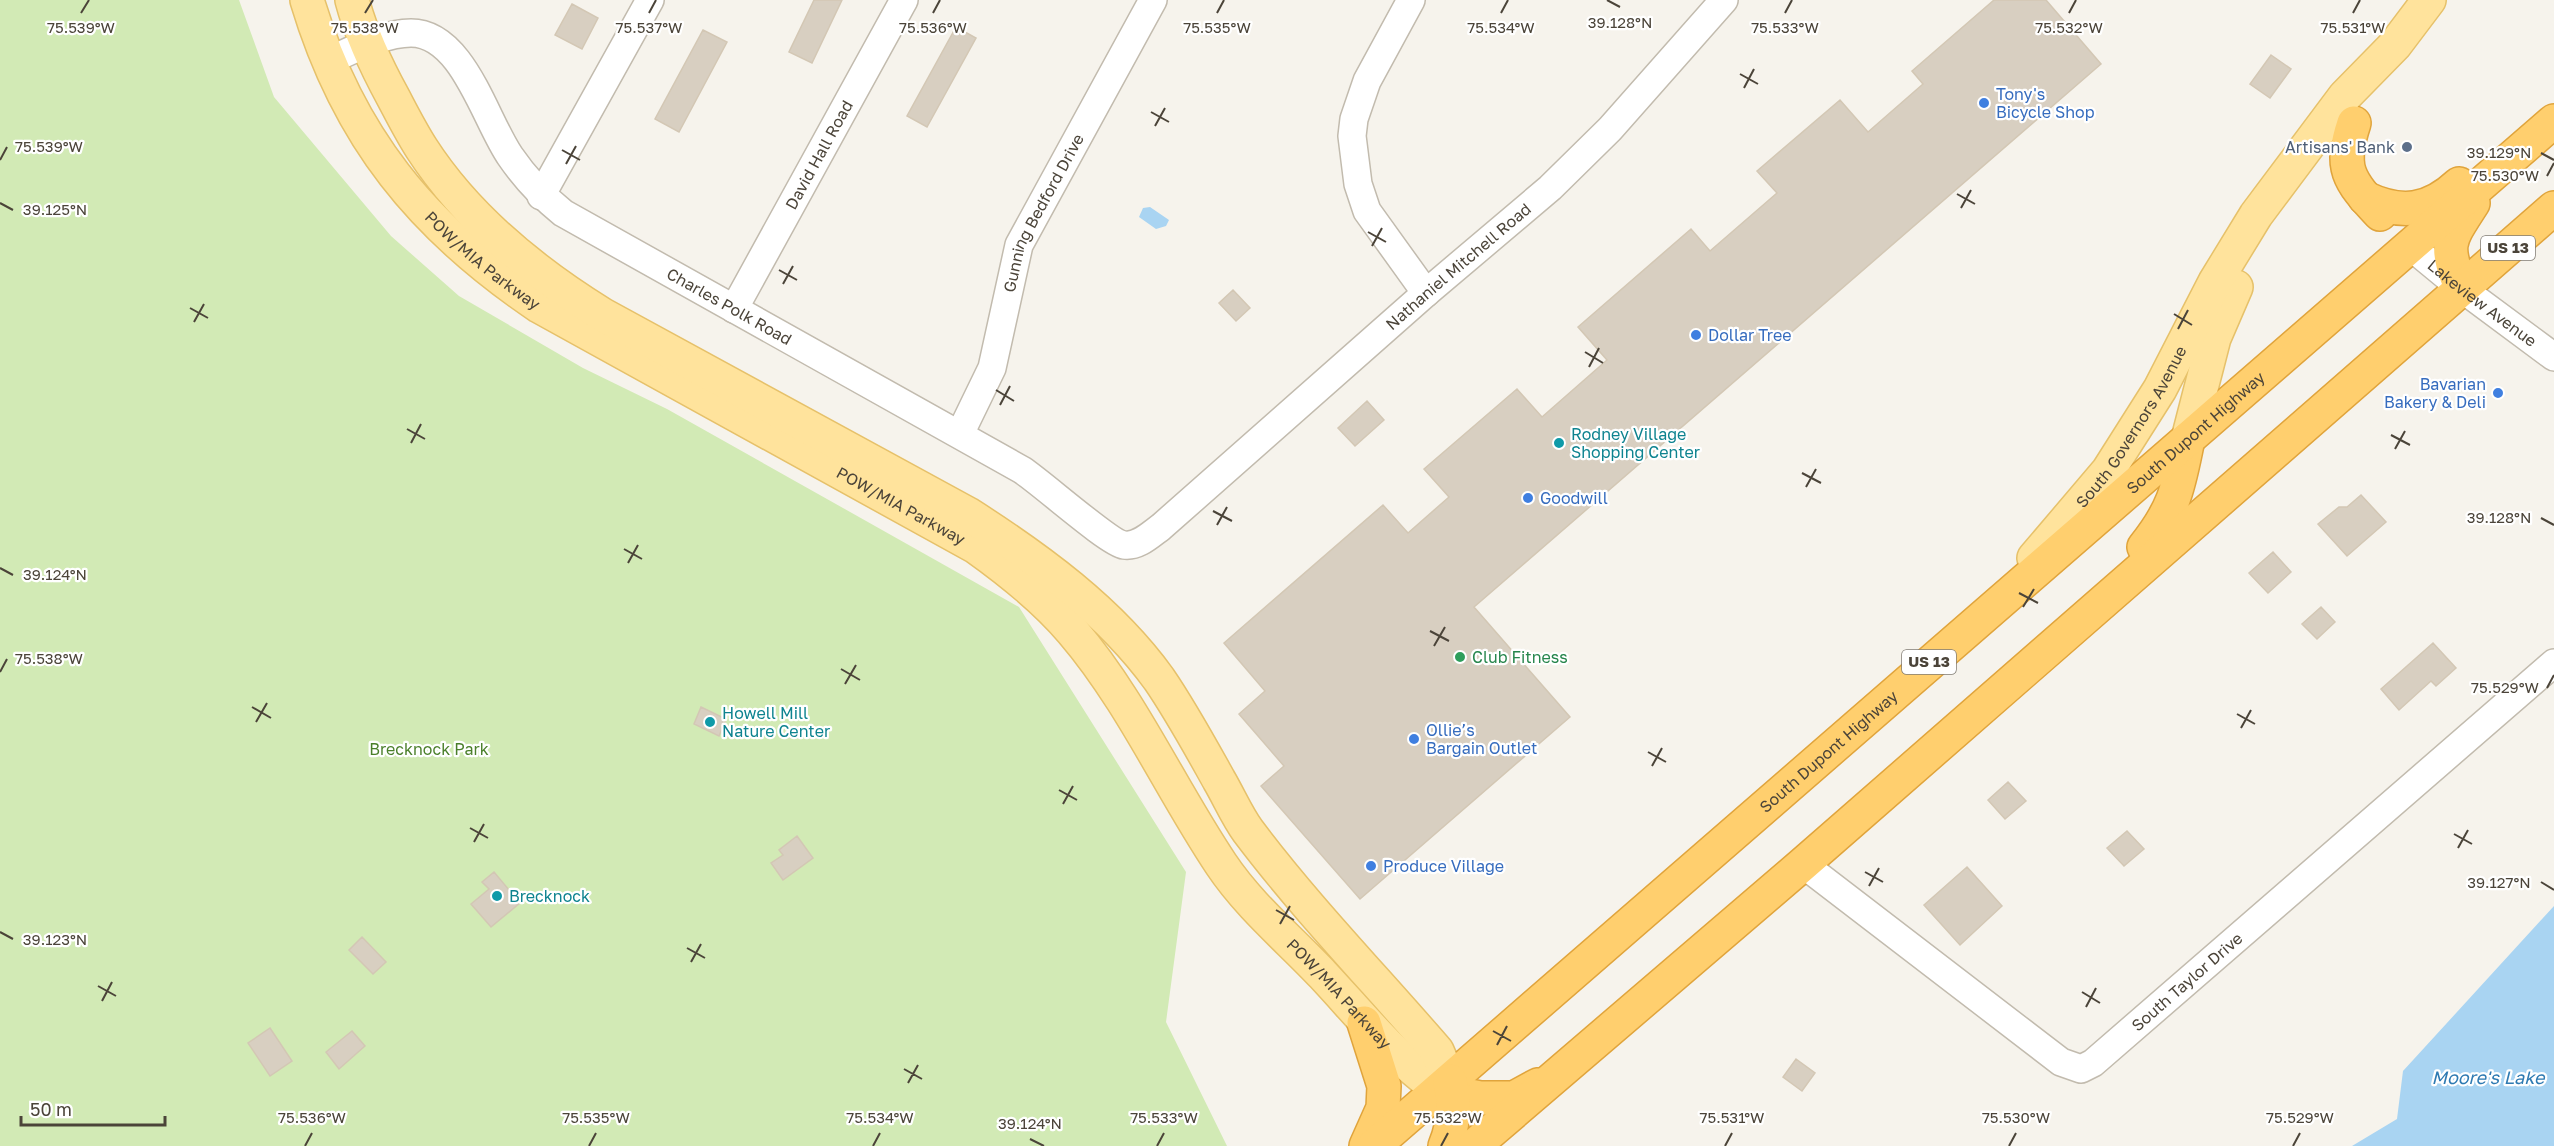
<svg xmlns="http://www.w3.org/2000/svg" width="2554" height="1146" font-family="'Golos Text',sans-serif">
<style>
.green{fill:#d2eab5}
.water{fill:#a9d4f2}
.building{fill:#d8cfc1;stroke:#d3c7b4;stroke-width:1.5}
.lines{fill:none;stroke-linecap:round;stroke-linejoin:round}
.minor-casing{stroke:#c2bbae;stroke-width:30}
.major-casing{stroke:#e6c16a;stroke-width:36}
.highway-casing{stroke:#e0a43c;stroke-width:36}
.minor{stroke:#fff;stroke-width:27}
.major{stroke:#ffe39c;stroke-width:33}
.highway{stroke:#ffcf6e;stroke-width:33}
.ticks{fill:none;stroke:#4b4439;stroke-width:2}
.shop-dot{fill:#3f7fe0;stroke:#fff;stroke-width:2}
.service-dot{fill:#5c6f8a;stroke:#fff;stroke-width:2}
.culture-dot{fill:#0f9aa8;stroke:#fff;stroke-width:2}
.leisure-dot{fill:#2e9e5b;stroke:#fff;stroke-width:2}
.labels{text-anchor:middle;stroke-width:4.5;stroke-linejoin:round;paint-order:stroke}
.shield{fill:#fff;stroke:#817c74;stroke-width:1.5}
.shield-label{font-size:15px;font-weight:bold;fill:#4b4439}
.shop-label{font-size:16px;fill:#366cbe;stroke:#fff;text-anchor:start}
.service-label{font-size:16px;fill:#4e5e75;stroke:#fff;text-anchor:end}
.street-label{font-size:16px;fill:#4b4439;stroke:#fff}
.culture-label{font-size:16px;fill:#0d838f;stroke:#fff;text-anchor:start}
.leisure-label{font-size:16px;fill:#27864d;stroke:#fff;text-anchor:start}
.park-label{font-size:16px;fill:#4a7f2a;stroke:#fff}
.water-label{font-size:18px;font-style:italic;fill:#2e7ab2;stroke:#fff}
.ticks-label{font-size:15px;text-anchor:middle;fill:#4b4439;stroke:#fff;stroke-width:4.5;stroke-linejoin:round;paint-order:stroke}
</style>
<rect width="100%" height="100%" fill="#f6f3ec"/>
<path class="green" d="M0 0H239L274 97 391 236 459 296 583 368 667 409 1019 607 1186 872 1166 1022 1227 1146H0Z"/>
<path class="water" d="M1150 207 1169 220 1166 226 1156 229 1139 217 1143 208Z
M2554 906V1146H2352L2397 1119 2403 1071Z"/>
<path class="building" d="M814 0H842L812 63 789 52Z
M1994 0H2046L2101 64 1474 607 1570 717 1360 899 1261 786 1284 766 1239 714 1265 691 1224 643 1383 505 1408 533 1449 497 1424 469 1517 389 1542 417 1607 360 1578 327 1691 229 1710 251 1777 193 1757 171 1840 100 1868 132 1923 84 1912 71Z
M572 4 598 18 582 49 555 35Z
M956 27 976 38 927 127 907 116Z
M703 30 727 42 679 132 655 119Z
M2271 55 2291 69 2270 98 2250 84Z
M1233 290 1250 308 1236 321 1219 303Z
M1367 401 1384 420 1355 446 1338 428Z
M2361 495 2386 522 2347 556 2318 524 2339 507H2347Z
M2273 552 2291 572 2268 593 2249 573Z
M2321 607 2335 622 2317 639 2302 624Z
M2433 643 2456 668 2436 686 2431 681 2399 710 2381 689Z
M701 707 726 719 719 736 694 724Z
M2008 782 2026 801 2005 819 1988 800Z
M2127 831 2144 849 2124 866 2107 848Z
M797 836 813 858 783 880 771 863 783 855 779 850Z
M1967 867 2002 906 1960 945 1924 905Z
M494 872 520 903 491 927 471 904 489 889 482 882Z
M362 937 386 962 373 974 349 950Z
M270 1028 292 1061 270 1076 248 1043Z
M352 1031 365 1046 339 1069 326 1052Z
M1796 1059 1815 1073 1802 1091 1783 1077Z"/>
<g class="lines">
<defs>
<g id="minor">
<path d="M1411 0 1367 81 1354 119 1352 136 1358 184 1367 211 1426 293"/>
<path id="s1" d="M328 61C353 50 383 33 411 33 463 33 485 120 510 156 525 178 542 196 563 213L1022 470C1043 484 1109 543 1124 545 1138 547 1150 535 1161 527L1426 293 1550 188 1610 129 1724 0"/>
<path d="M541 196 650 0"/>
<path id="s2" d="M2410 246 2461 288 2554 357"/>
<path id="s3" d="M734 309 904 0"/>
<path id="s4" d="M960 434 992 368 1019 245 1153 0"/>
<path id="s5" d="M1803 864 2061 1062 2081 1069 2093 1063 2554 663"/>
</g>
<g id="major">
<path id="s6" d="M307 0C348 137 422 227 539 306L976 547C1011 572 1044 598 1072 631 1132 701 1170 788 1221 864 1249 906 1289 939 1323 975 1363 1018 1391 1054 1439 1090"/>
<path d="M352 0C361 34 376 66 393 97 402 114 411 132 422 149 466 217 535 273 603 315L968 514C1037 558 1110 611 1159 679 1181 711 1200 746 1219 780 1229 797 1237 816 1248 831 1306 908 1374 978 1437 1051L1450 1081"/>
<path d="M2188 439 2214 338 2236 287"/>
<path id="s7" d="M2034 558 2108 471 2160 389 2215 282 2256 215 2345 96 2395 45 2429 0"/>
</g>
<g id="highway">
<path d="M2354 123C2339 168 2348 180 2380 214"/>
<path d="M2365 198C2401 215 2429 212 2459 184"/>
<path d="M2461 288C2444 243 2448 242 2473 203"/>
<path d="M2144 547C2176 507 2178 487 2188 439"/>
<path d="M1364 1023 1384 1086 1383 1108 1366 1146"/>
<path d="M1439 1090 1480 1098H1514L1538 1085"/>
<path id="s8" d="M1374 1146 2554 121"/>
<path d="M1445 1146C1454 1125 1455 1103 1450 1081"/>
<path d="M1474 1146 1803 864 2554 208"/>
</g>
</defs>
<use href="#minor" class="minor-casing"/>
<use href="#major" class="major-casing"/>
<use href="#highway" class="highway-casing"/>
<use href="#minor" class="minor"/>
<use href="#major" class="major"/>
<use href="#highway" class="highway"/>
</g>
<path class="ticks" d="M1607 0 1620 7M81 13 89 0M365 13 373 0M649 13 656 0M933 13 940 0M1217 13 1224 0M1501 13 1508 0M1785 13 1792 0M2069 13 2076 0M2353 13 2360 0M1740 74 1758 84M1744 88 1754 69M1151 112 1169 122M1155 126 1165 108M562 150 580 160M2541 153 2554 160M0 160 7 147M566 164 576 146M2547 176 2554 163M1957 194 1975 204M0 203 13 210M1961 208 1971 190M1368 232 1386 242M1372 246 1382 228M779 270 797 280M783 284 793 266M190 308 208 318M2174 314 2192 325M194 322 204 304M2178 329 2188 310M1585 352 1603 363M1589 367 1599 348M996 390 1014 401M1000 405 1010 386M407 429 425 439M2391 435 2410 445M411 443 421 424M2395 449 2405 431M1802 473 1821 483M1806 487 1816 469M1213 511 1232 521M2541 518 2554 525M1217 525 1227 507M624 549 642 559M628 563 638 545M0 568 13 575M2019 593 2038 603M2023 607 2034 589M1430 631 1449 641M1434 646 1445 627M841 669 860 680M0 672 7 659M845 684 856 665M2547 688 2554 675M252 707 271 718M2237 714 2255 724M256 722 267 703M2241 728 2251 710M1648 752 1666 762M1652 766 1662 748M1059 790 1077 800M1063 804 1073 786M470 828 488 838M2454 834 2472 844M474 842 484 824M2458 848 2468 830M1865 872 1883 882M2541 882 2554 890M1869 886 1879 868M1276 910 1294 920M1280 924 1290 906M0 932 13 939M687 948 705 958M691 962 701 944M98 986 116 996M2082 992 2100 1003M102 1001 112 982M2086 1007 2096 988M1493 1031 1511 1041M1497 1045 1507 1026M904 1069 922 1079M908 1083 918 1065M1030 1139 1044 1146M305 1146 312 1133M589 1146 596 1133M873 1146 880 1133M1157 1146 1164 1133M1441 1146 1448 1133M1725 1146 1732 1133M2009 1146 2016 1133M2293 1146 2300 1133"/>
<g class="shop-dot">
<circle cx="1984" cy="103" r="6"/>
<circle cx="1696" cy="335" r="6"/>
<circle cx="2498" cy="393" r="6"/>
<circle cx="1528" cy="498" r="6"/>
<circle cx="1414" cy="739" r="6"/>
<circle cx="1371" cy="866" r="6"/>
</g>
<circle class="service-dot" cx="2407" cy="147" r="6"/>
<g class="culture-dot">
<circle cx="1559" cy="443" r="6"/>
<circle cx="710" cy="722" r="6"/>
<circle cx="497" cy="896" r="6"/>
</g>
<circle class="leisure-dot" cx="1460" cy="657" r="6"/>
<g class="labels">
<g class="shield">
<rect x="2481" y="236" width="54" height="24" rx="4.5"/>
<rect x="1902" y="650" width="54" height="24" rx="4.5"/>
</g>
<g class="shield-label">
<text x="2508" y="253">US 13</text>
<text x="1929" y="667">US 13</text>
</g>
<g class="shop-label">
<text x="1996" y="100">Tony's<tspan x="1996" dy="18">Bicycle Shop</tspan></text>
<text x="1708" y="341">Dollar Tree</text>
<text x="2486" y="390" text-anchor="end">Bavarian<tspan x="2486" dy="18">Bakery &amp; Deli</tspan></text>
<text x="1540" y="504">Goodwill</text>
<text x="1426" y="736">Ollie’s<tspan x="1426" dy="18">Bargain Outlet</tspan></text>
<text x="1383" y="872">Produce Village</text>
</g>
<g class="service-label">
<text x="2395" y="153">Artisans' Bank</text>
</g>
<g class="street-label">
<text dy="6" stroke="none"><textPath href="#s3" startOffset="176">David Hall Road</textPath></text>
<text dy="6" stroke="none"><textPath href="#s4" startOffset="238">Gunning Bedford Drive</textPath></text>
<text dy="6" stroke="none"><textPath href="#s6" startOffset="320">POW/MIA Parkway</textPath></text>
<text dy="6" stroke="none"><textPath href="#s1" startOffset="1422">Nathaniel Mitchell Road</textPath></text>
<text dy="6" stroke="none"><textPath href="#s2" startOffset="92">Lakeview Avenue</textPath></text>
<text dy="6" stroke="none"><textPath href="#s1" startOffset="522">Charles Polk Road</textPath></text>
<text dy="6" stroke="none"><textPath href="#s7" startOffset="164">South Governors Avenue</textPath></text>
<text dy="6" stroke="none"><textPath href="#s8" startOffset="1088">South Dupont Highway</textPath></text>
<text dy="6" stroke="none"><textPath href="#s6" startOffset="806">POW/MIA Parkway</textPath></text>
<text dy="6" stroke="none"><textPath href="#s8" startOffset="602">South Dupont Highway</textPath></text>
<text dy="6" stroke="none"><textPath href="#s5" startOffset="484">South Taylor Drive</textPath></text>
<text dy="6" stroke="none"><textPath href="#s6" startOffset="1472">POW/MIA Parkway</textPath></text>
</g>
<g class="culture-label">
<text x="1571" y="440">Rodney Village<tspan x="1571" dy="18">Shopping Center</tspan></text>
<text x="722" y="719">Howell Mill<tspan x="722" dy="18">Nature Center</tspan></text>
<text x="509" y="902">Brecknock</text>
</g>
<g class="leisure-label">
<text x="1472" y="663">Club Fitness</text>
</g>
<g class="park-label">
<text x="429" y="755">Brecknock Park</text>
</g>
<g class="water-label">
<text x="2488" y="1084">Moore's Lake</text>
</g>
</g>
<g class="ticks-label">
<text x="1620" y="28">39.128°N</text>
<text x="81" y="33">75.539°W</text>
<text x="365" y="33">75.538°W</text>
<text x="649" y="33">75.537°W</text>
<text x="933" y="33">75.536°W</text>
<text x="1217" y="33">75.535°W</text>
<text x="1501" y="33">75.534°W</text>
<text x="1785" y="33">75.533°W</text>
<text x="2069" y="33">75.532°W</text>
<text x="2353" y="33">75.531°W</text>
<text x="49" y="152">75.539°W</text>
<text x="2499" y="158">39.129°N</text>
<text x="2505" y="181">75.530°W</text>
<text x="55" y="215">39.125°N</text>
<text x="2499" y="523">39.128°N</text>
<text x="55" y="580">39.124°N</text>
<text x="49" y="664">75.538°W</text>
<text x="2505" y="693">75.529°W</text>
<text x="2499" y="888">39.127°N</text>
<text x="55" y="945">39.123°N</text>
<text x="312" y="1123">75.536°W</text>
<text x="596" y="1123">75.535°W</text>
<text x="880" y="1123">75.534°W</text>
<text x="1164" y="1123">75.533°W</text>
<text x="1448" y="1123">75.532°W</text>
<text x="1732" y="1123">75.531°W</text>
<text x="2016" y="1123">75.530°W</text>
<text x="2300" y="1123">75.529°W</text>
<text x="1030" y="1129">39.124°N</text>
</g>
<path d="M21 1116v9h144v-9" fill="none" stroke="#4b4439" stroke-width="3"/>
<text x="30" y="1116" font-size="18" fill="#4b4439" stroke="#ffffff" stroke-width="4.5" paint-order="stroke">50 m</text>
</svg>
